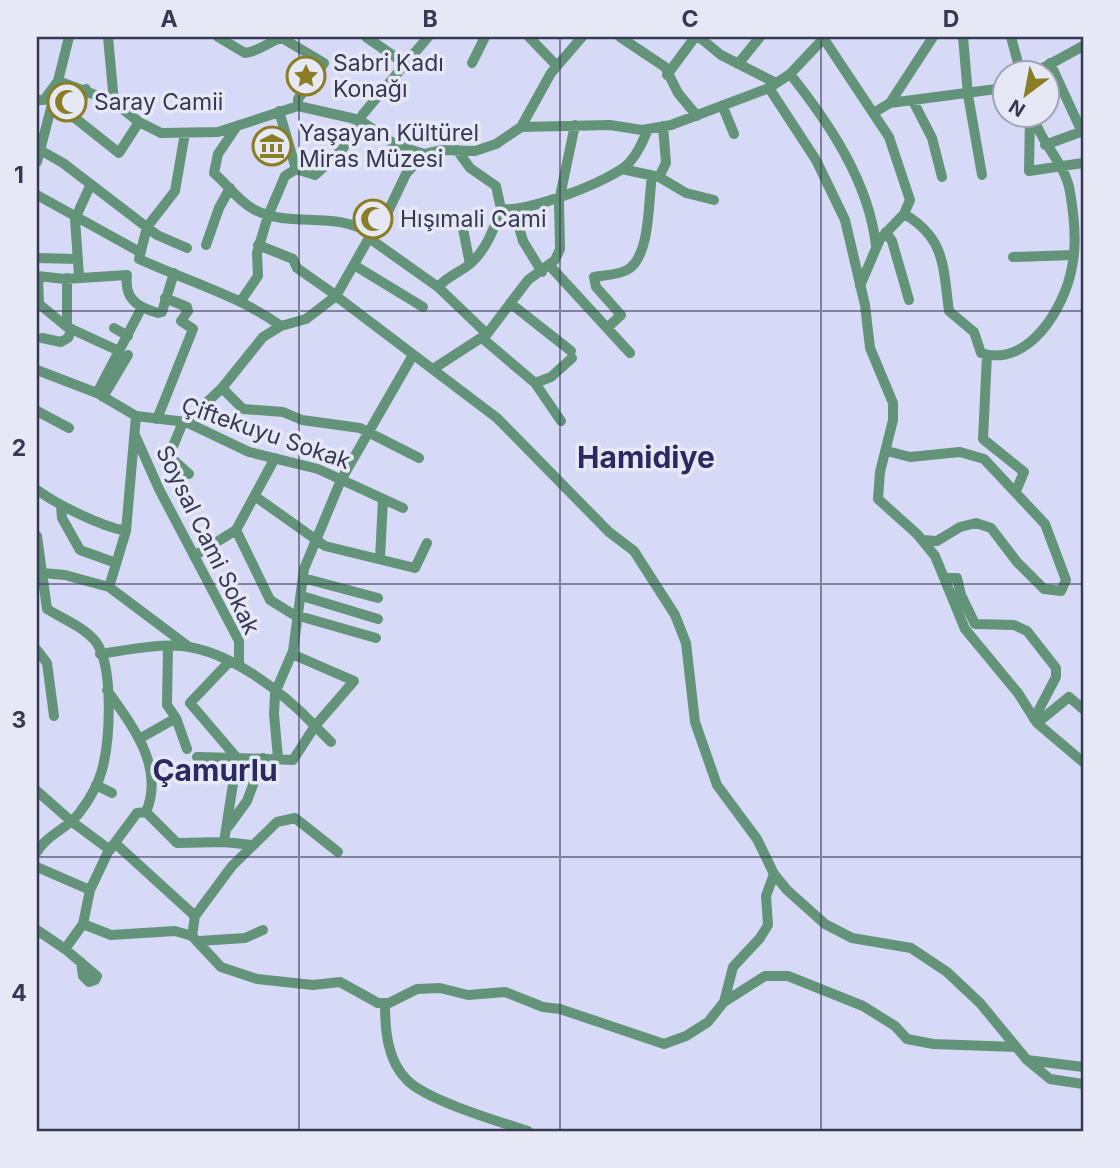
<svg xmlns="http://www.w3.org/2000/svg" width="1120" height="1168" font-family="Inter,sans-serif">
<style>
.lines{fill:none;stroke-linecap:round;stroke-linejoin:round}
.minor{stroke:#63947a;stroke-width:10}
.grid{fill:none;stroke:#363854;stroke-width:2;stroke-opacity:0.55}
.labels{text-anchor:middle;stroke-width:7;stroke-linejoin:round;paint-order:stroke}
.poi-label{font-size:23px;fill:#363854;stroke:#e6e8f6;text-anchor:start}
.street-label{font-size:23px;fill:#363854;stroke:#e6e8f6}
.district-label{font-size:30px;font-weight:bold;fill:#2a2961;stroke:#e6e8f6}
.neatline{fill:none;stroke:#363854;stroke-width:2.5}
.grid-label{font-size:23px;text-anchor:middle;font-weight:bold;fill:#363854}
</style>
<rect width="100%" height="100%" fill="#d7daf6"/>
<g class="lines">
<path class="minor" d="M218 37 245 53C260 51 270 41 283 37
M366 37 407 65
M529 37 556 65
M620 37 665 67 678 93 697 116
M699 37 721 55 776 83
M963 37 968 95 982 175
M1011 37 1021 74
M282 38 324 63 298 99V106
M824 39 889 137 910 200 904 214 880 239 860 286
M472 63 485 37
M1050 63 1082 132
M738 64 760 37
M790 74C829 123 869 182 876 246
M1032 74 1083 46
M667 75 695 37
M769 88 816 160 845 220 865 305 870 348 893 403V420L880 472 878 499 917 534 935 556 965 629 1018 693 1037 723 1083 762
M37 100H44L58 81 69 37
M913 101 932 138 942 177
M114 102 139 122 161 133 218 132 298 106 360 120 396 145 424 154 441 150 475 151 496 144 521 127 610 125 642 130 671 125 769 88 790 74 825 37
M890 103 933 37
M723 107 734 134
M51 110 75 118 86 89
M279 111 296 169
M875 112 890 103 1004 88
M1030 117 1029 171 1083 163
M75 118 119 153 139 122
M237 126 218 154 214 173C228 185 239 202 255 210 292 229 337 209 372 235
M521 127 551 73 582 37
M185 133 175 191 147 227 139 259C187 281 238 295 281 326
M1045 145 1083 131
M40 150 63 163 157 235 187 248
M457 150 470 168 496 186 501 209C526 213 612 181 629 163 638 153 643 141 648 129
M37 162 58 81 114 102 108 37
M622 169 659 177 686 193 714 200
M659 177 666 163 663 126
M37 195 140 252
M514 210 523 241 542 272
M904 214C946 238 943 268 949 311L974 332 981 353C1029 368 1065 307 1072 267 1077 244 1074 215 1070 192 1066 164 1041 144 1033 116
M463 229 470 264C486 250 494 229 501 209
M886 232 892 241 909 300
M369 238 438 287 487 334
M206 245 219 208 230 188
M258 245 293 259 297 268 337 296
M1013 257 1073 255
M37 258 78 259
M354 265 423 307
M550 266 630 353
M37 276 65 279 127 275C124 299 137 307 158 313L162 312 174 273
M38 276 39 304 67 327 119 351
M79 276 75 219 90 186
M67 278V327
M438 287C449 275 459 273 470 264
M336 296 497 418 609 532 634 551 675 615 686 643 695 722 717 785 757 839 774 874 787 890 825 924 852 938 911 948 947 972 980 1003 1027 1060 1050 1079 1083 1084
M240 302 258 276 257 253 268 216 285 176 296 169 315 175 342 150 363 114 428 37
M510 303 571 351
M114 328 128 336
M607 328 621 315 596 287 594 277C604 275 618 275 627 270 651 257 648 200 652 176
M42 338 61 342 68 338 72 329
M482 338 535 383 561 421
M987 355 983 439 1024 472 1016 491
M433 369 487 334 528 280 555 260 560 249 559 201 575 125
M37 370 97 393 136 416 186 422 249 452 318 469 403 508
M535 383 551 377 572 358
M222 388 243 409 283 412 302 420 360 428 419 458
M97 393 142 307
M103 397 128 355
M37 411 69 428
M136 416 126 531 109 587 189 647
M157 419 193 329 181 321 188 311 187 307 165 298
M183 422 169 456 189 474
M186 422 222 388 263 337 281 326 306 319 336 296 369 238 382 224 406 174 424 154
M135 435 159 489 239 641V666
M887 451 910 457 960 452 984 459 1045 524 1066 580 1061 591 1044 589 1017 562 991 528 976 523 960 527 937 541 922 540
M37 490C58 505 100 526 126 531
M256 497 325 546 415 568 427 543
M61 506 62 518 80 550 116 563
M236 530 270 600 299 618
M37 536 47 609C63 619 84 627 96 642 114 667 110 741 102 770 98 785 89 800 80 812 69 828 46 835 37 852
M194 556 236 530 275 458
M380 559 383 499
M43 573 65 575 109 587
M303 578 378 598
M944 578H957L961 595 975 624 1014 625 1027 631 1056 668V677L1034 719
M302 596 378 619
M299 616 376 638
M37 650 47 663 54 716
M100 654C127 650 156 644 182 646 230 651 283 692 315 726L354 681 292 654
M230 661 190 703 237 758
M107 690C133 727 165 767 146 812L177 843 224 842
M176 718 187 749
M1037 723 1069 697 1083 709
M139 739 176 718 167 705 168 647
M197 757 237 758
M278 758 274 714 275 693 293 651 304 569 341 480 413 355
M96 785 112 793
M37 791 71 821 110 850
M228 827 247 801 263 758
M116 844 195 916
M252 845 224 842 237 758 293 760 315 726 331 742
M37 867 90 890 83 924 65 949 37 930
M90 890 108 852 137 813 146 812
M83 924 111 935 175 931 192 936 195 916 232 866 277 822 295 818 338 852
M192 936 221 967 257 979 313 985 340 982 378 1003H389L417 989 440 988 468 995 505 992 543 1007 560 1009 664 1044 686 1036 708 1022 724 1002 733 967 760 938 768 925 766 896 774 874
M199 941 245 938 263 930
M65 949 97 976 95 980 89 982 83 976 81 962
M724 1002 765 976H788L863 1006 895 1026 907 1039 933 1044 1016 1047
M385 1003C385 1030 387 1060 407 1080 426 1100 500 1122 528 1131
M1027 1060 1083 1067"/>
</g>
<path class="grid" d="M299 37V1131M560 37V1131M821 37V1131M37 311H1083M37 584H1083M37 857H1083"/>
<defs>
<symbol id="sight-ring" viewBox="-11 -11 22 22"><circle r="9.5" fill="#e6e8f6" stroke="#8a7d23" stroke-width="1.5"/><path d="M0-6L1.8-2.2L6-1.7L2.9 1.2L3.7 5.4L0 3.3L-3.7 5.4L-2.9 1.2L-6-1.7L-1.8-2.2Z" fill="#8a7d23"/></symbol>
<symbol id="mosque-ring" viewBox="-11 -11 22 22"><circle r="9.5" fill="#e6e8f6" stroke="#8a7d23" stroke-width="1.5"/><path d="M3.5-4.9A6 6 0 1 0 3.5 4.9A5 5 0 1 1 3.5-4.9Z" fill="#8a7d23"/></symbol>
<symbol id="museum-ring" viewBox="-11 -11 22 22"><circle r="9.5" fill="#e6e8f6" stroke="#8a7d23" stroke-width="1.5"/><path d="M0-6L6-3V-2H-6V-3ZM-5-1h2V3h-2ZM-1-1h2V3h-2ZM3-1h2V3H3ZM-6 4H6V6H-6Z" fill="#8a7d23"/></symbol>
</defs>
<g fill-rule="evenodd">
<use href="#sight-ring" x="284" y="54" width="44" height="44"/>
<use href="#mosque-ring" x="45" y="80" width="44" height="44"/>
<use href="#museum-ring" x="250" y="124" width="44" height="44"/>
<use href="#mosque-ring" x="351" y="197" width="44" height="44"/>
</g>
<g class="labels">
<g class="poi-label">
<text x="333" y="71">Sabri Kadı<tspan x="333" dy="26">Konağı</tspan></text>
<text x="94" y="110">Saray Camii</text>
<text x="299" y="141">Yaşayan Kültürel<tspan x="299" dy="26">Miras Müzesi</tspan></text>
<text x="400" y="227">Hışımali Cami</text>
</g>
<g class="street-label">
<text transform="translate(266 433) rotate(19)" y="8">Çiftekuyu Sokak</text>
<text transform="translate(208 540) rotate(64)" y="8">Soysal Cami Sokak</text>
</g>
<g class="district-label">
<text x="646" y="468">Hamidiye</text>
<text x="215" y="781">Çamurlu</text>
</g>
</g>
<rect width="1120" height="1168" fill="none" stroke="#e6e8f6" stroke-width="77"/>
<g transform="translate(1026 94) rotate(212)"><circle r="33" fill="#e6e8f6" stroke="#a0a2b5" stroke-width="2"/>
<path d="M0-5L12 26L0 18L-12 26Z" fill="#8a7d23"/>
<text y="-10" font-size="19" font-weight="bold" text-anchor="middle" fill="#363854">N</text>
</g>
<rect x="38" y="38" width="1044" height="1092" class="neatline"/>
<g class="grid-label">
<text x="169" y="27">A</text>
<text x="430" y="27">B</text>
<text x="690" y="27">C</text>
<text x="951" y="27">D</text>
<text x="19" y="183">1</text>
<text x="19" y="456">2</text>
<text x="19" y="728">3</text>
<text x="19" y="1001">4</text>
</g>
</svg>
